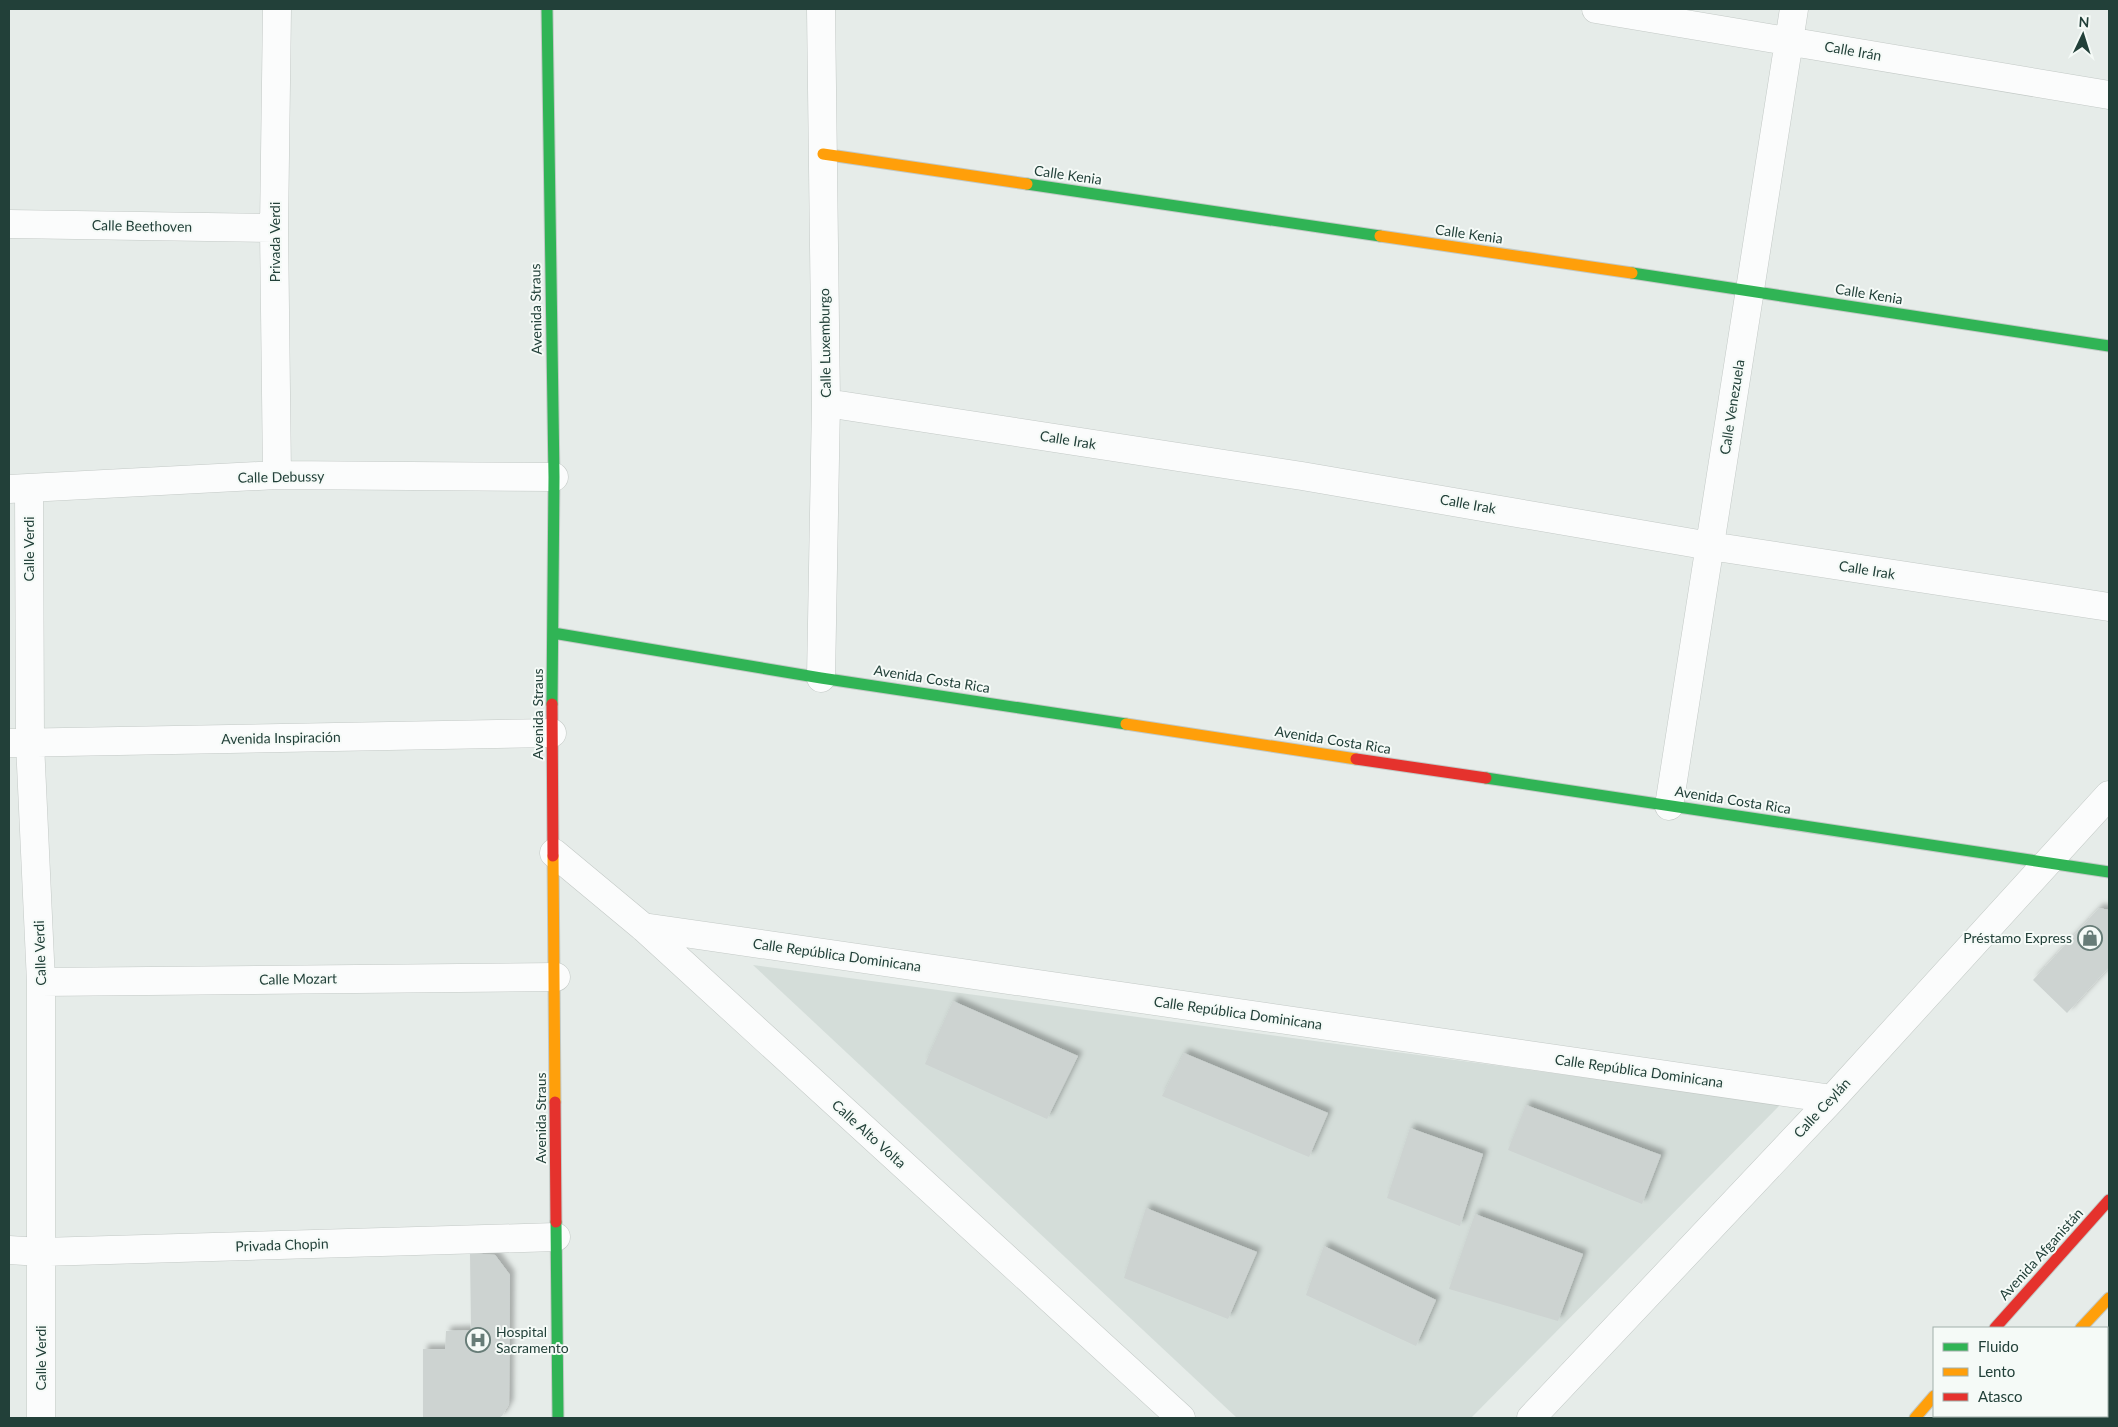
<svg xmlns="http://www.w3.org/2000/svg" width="2118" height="1427" font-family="Lato,sans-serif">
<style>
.built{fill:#d4ddd9}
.building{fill:#cdd3d1;filter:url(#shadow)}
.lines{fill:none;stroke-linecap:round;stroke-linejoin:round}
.street-casing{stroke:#c3c9c6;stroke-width:29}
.fast-casing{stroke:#c2c9c6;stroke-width:13}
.slow-casing{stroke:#c2c9c6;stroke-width:13}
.jam-casing{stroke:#c2c9c6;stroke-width:13}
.street{stroke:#fbfcfc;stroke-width:28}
.fast{stroke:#30b455;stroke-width:11}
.slow{stroke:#ff9f0a;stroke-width:11}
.jam{stroke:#e5322d;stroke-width:11}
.labels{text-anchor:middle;stroke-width:4;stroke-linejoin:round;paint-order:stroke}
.street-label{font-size:14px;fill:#224039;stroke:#f5faf7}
.poi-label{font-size:14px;fill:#224039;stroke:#f5faf7;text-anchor:end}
</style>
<defs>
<filter id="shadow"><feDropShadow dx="4.5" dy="-4.5" stdDeviation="2.5" flood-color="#0004"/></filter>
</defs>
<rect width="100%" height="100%" fill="#e6ece9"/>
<path class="built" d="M753 965 1781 1104 1471 1418H1237Z"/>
<path class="building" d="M2099 908 2109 910V967L2067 1013 2033 980Z
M953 1001 1078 1056 1047 1119 925 1064Z
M1184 1053 1328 1113 1309 1157 1162 1096Z
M1526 1105 1661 1155 1642 1204 1508 1150Z
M1410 1128 1483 1154 1460 1226 1387 1198Z
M1146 1208 1257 1252 1228 1319 1124 1278Z
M1475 1214 1583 1254 1558 1321 1449 1289Z
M1324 1246 1436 1300 1416 1346 1306 1295Z
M470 1253 495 1255 510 1275 509 1404 502 1416 498 1418H423V1349H445L446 1331 471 1330Z"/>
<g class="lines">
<defs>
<path id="street" d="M821 9 826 403 821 678
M1596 9 2109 95
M9 224 274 228
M826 403 1302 476 1710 546 2109 607
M277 475 274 228 277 9
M9 489 277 475 554 477
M29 489 30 743 41 982V1418
M9 743 552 733
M1669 806 1794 9
M554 853 643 927 1181 1418
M643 927 1832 1099
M41 982 556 977
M9 1250 41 1252 556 1237
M1531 1418 1832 1099 2109 795"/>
<path id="fast" d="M547 9 554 477 552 704
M1027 184 1380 236
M1632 273 2109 346
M553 633 821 678 1126 724
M1486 778 2109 872
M556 1222 558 1418
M1997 1418 2000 1416"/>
<path id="slow" d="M823 154 1027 184
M1380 236 1632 273
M1126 724 1356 759
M553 856 555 1102
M2081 1328 2109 1298
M1915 1418 1934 1396"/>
<path id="jam" d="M552 704 553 856
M1356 759 1486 778
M555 1102 556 1222
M1995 1328 2109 1200"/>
</defs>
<use href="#street" class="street-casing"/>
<use href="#fast" class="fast-casing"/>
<use href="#slow" class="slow-casing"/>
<use href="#jam" class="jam-casing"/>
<use href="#street" class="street"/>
<use href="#fast" class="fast"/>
<use href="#slow" class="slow"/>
<use href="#jam" class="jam"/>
</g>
<defs>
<symbol id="shop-ring" viewBox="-11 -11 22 22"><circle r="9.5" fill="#f5faf7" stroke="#677c77" stroke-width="1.5"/><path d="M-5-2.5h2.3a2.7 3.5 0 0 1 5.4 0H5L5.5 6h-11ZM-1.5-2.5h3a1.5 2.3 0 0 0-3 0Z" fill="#677c77"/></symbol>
<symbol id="hospital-ring" viewBox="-11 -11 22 22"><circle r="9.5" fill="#f5faf7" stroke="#677c77" stroke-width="1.5"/><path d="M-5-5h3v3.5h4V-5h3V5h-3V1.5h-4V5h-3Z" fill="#677c77"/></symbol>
</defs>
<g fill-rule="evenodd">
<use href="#shop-ring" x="2076" y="924" width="28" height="28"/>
<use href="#hospital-ring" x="464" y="1326" width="28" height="28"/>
</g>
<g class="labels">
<g class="street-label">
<text transform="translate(1853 51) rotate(10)" y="5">Calle Irán</text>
<text transform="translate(1068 175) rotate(8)" y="5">Calle Kenia</text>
<text transform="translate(142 226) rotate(1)" y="5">Calle Beethoven</text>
<text transform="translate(1469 234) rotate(8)" y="5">Calle Kenia</text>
<text transform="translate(275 242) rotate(-90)" y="5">Privada Verdi</text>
<text transform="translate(1869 294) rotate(9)" y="5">Calle Kenia</text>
<text transform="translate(536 309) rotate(-91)" y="5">Avenida Straus</text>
<text transform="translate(825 343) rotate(-91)" y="5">Calle Luxemburgo</text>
<text transform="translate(1732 407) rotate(-81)" y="5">Calle Venezuela</text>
<text transform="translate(1068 440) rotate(9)" y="5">Calle Irak</text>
<text transform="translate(281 477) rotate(-1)" y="5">Calle Debussy</text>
<text transform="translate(1468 504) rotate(10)" y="5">Calle Irak</text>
<text transform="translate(29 549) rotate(-90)" y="5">Calle Verdi</text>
<text transform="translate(1867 570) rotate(9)" y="5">Calle Irak</text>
<text transform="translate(932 679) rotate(9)" y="5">Avenida Costa Rica</text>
<text transform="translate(538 714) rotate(-90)" y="5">Avenida Straus</text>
<text transform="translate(281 738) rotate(-1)" y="5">Avenida Inspiración</text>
<text transform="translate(1333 740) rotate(9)" y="5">Avenida Costa Rica</text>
<text transform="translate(1733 800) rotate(9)" y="5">Avenida Costa Rica</text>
<text transform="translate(40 953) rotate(-92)" y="5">Calle Verdi</text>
<text transform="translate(837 955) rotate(8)" y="5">Calle República Dominicana</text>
<text transform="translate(298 979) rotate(-1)" y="5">Calle Mozart</text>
<text transform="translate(1238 1013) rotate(8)" y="5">Calle República Dominicana</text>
<text transform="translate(1639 1071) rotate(8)" y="5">Calle República Dominicana</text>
<text transform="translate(1822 1108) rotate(-47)" y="5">Calle Ceylán</text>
<text transform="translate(541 1118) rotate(-90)" y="5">Avenida Straus</text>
<text transform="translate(869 1134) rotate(42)" y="5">Calle Alto Volta</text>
<text transform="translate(282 1245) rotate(-2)" y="5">Privada Chopin</text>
<text transform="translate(2041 1254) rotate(-48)" y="5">Avenida Afganistán</text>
<text transform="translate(41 1358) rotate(-90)" y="5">Calle Verdi</text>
</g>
<g class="poi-label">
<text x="2072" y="943">Préstamo Express</text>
<text x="496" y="1337" text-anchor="start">Hospital<tspan x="496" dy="16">Sacramento</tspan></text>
</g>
</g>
<rect width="2118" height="1427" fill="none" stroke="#224039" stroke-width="20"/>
<rect x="1933" y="1327" width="175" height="90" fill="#f5faf7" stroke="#a1b0ab"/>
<rect x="1943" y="1343" width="25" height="8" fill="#30b455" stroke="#a1b0ab"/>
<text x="1978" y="1352" font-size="15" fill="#224039">Fluido</text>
<rect x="1943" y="1368" width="25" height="8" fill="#ff9f0a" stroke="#a1b0ab"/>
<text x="1978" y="1377" font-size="15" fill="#224039">Lento</text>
<rect x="1943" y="1393" width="25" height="8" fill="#e5322d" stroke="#a1b0ab"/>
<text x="1978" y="1402" font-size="15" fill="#224039">Atasco</text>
<g transform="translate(2083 35) rotate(4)" stroke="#f5faf7" stroke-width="4" paint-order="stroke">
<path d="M0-4L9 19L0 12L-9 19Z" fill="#224039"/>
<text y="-8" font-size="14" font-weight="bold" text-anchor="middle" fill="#224039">N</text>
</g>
</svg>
